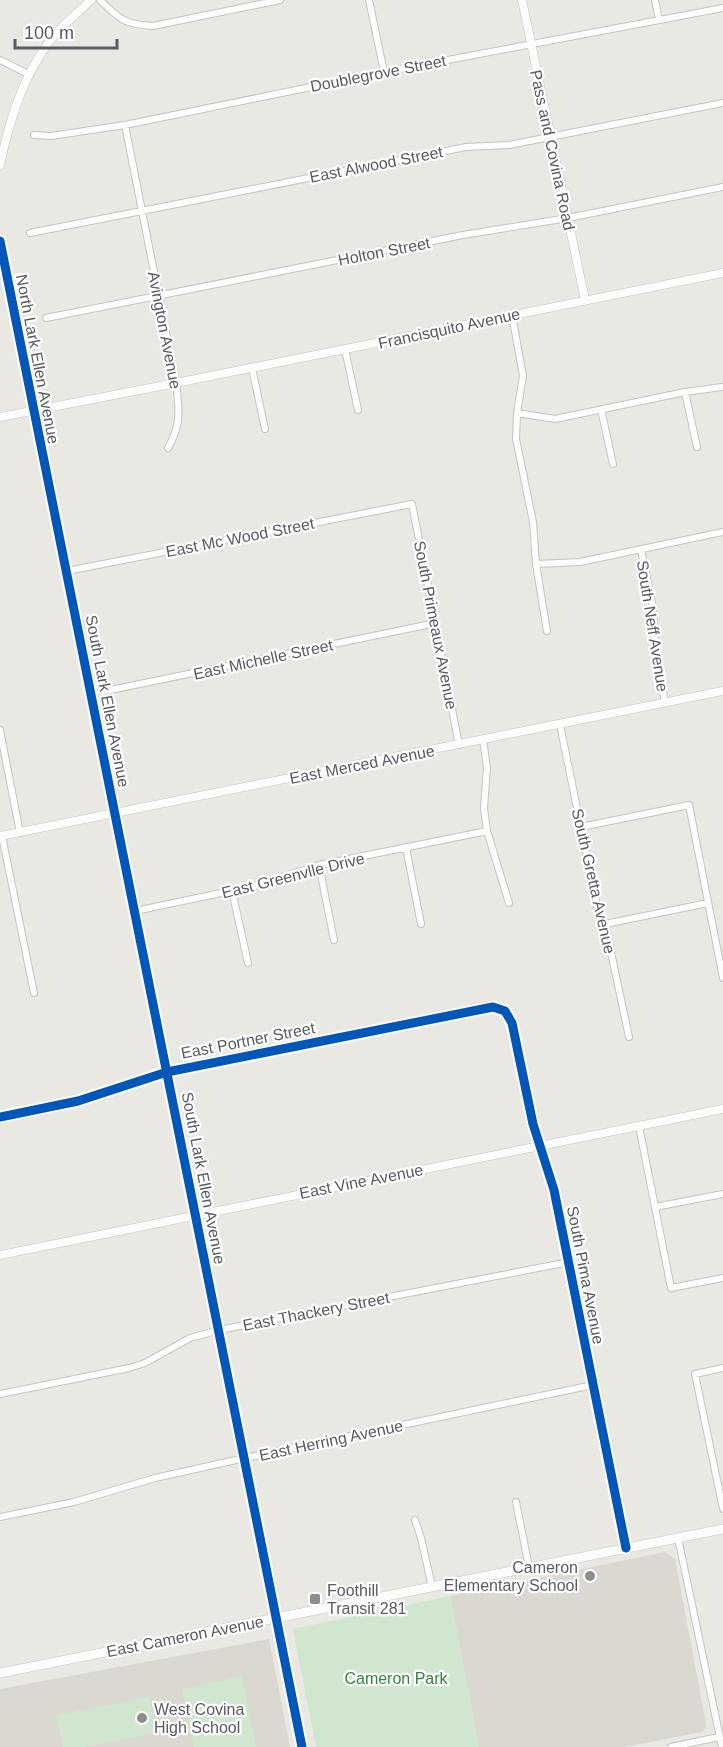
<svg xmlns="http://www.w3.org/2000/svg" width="723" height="1747" font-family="Helvetica,sans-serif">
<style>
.education{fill:#dad8d0}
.green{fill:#d0e6ce}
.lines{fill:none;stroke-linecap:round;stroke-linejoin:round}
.minor-casing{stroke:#c5c5c3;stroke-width:8}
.tertiary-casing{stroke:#c5c5c3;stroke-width:9}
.secondary-casing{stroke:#c6c7c6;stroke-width:10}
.minor{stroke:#fcfcfb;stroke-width:6}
.tertiary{stroke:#fcfcfb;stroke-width:8}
.secondary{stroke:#fcfcfb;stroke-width:9}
.cycleway-casing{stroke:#fff;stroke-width:13}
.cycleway{stroke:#0057b8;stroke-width:9}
.poi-dot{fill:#8b8d8e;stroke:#fff;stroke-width:2}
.labels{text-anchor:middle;stroke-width:4.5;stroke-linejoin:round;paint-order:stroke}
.street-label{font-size:16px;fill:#585c61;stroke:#fff}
.poi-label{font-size:16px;fill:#585c61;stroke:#fff;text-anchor:start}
.park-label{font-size:16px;fill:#34853d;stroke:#fff}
</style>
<rect width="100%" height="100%" fill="#e9e8e2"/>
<path class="education" d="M665 1552 675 1559 706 1724V1728L702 1732 625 1747H479L450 1596Z
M269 1639 290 1747H0V1689Z"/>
<path class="green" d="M450 1596 479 1747H316L293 1629Z
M242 1676 256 1747H194L182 1689Z
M149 1697 156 1733 85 1747H63L56 1715Z"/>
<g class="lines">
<defs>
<path id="minor" d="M100 0C121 20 123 24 153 26L280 0
M369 0 384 72
M655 0 659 20
M0 60 30 75
M125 125 176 383C179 410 182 423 168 448
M34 135 51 136 125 125 384 72 723 8
M30 233 466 147 509 145 723 103
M512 315 523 376 517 413 516 439 533 522 536 564 547 631
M46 318 463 235 568 218 723 187
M345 349 358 410
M252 368 265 429
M685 392 697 447
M601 409 613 464
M517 413 555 419 685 392 722 387
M641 550 653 607 655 645 665 703
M536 564 580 562 723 532
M67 571 412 504 459 745
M91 694 436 623
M560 725 599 915 605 924 629 1037
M0 730 20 833
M483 740 487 767 484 808 487 831 509 903
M581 827 689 805 723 978
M2 836 34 993
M406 848 421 924
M319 865 334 940
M232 891 248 963
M135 911 259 885 319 865 487 831
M605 924 708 903
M0 1117 78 1101 167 1072 493 1007 505 1011 512 1023 533 1124 554 1190 626 1548
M639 1126 671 1288 723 1278
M655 1207 723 1194
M723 1368 695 1374 723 1509
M0 1394 129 1368 145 1363 190 1338 219 1330 569 1262
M516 1502 529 1567
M0 1517 74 1502 155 1478 245 1458 593 1385
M415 1520 421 1538 432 1587
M678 1538 722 1747
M671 1747 719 1737"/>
<path id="tertiary" d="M522 0 585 300
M0 165C10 117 26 66 60 29 70 19 81 10 91 0
M0 241 302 1747
M0 417 176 383 723 273
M0 836 723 691
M0 1255 723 1109"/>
<path id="secondary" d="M0 1673 723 1529"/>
</defs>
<use href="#minor" class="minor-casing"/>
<use href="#tertiary" class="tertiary-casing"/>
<use href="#secondary" class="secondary-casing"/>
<use href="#minor" class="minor"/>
<use href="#tertiary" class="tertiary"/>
<use href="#secondary" class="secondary"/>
<defs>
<path id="cycleway" d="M0 241 302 1747
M0 1117 78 1101 167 1072 493 1007 505 1011 512 1023 533 1124 554 1190 626 1548"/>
</defs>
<use href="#cycleway" class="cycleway-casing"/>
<use href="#cycleway" class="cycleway"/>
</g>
<g class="poi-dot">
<circle cx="590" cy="1576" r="6"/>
<rect x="309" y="1593" width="12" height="12" rx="3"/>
<circle cx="142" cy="1718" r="6"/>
</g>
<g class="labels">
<g class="street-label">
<text transform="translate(378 73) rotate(-11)" y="6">Doublegrove Street</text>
<text transform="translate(553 150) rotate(78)" y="6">Pass and Covina Road</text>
<text transform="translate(376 164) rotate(-11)" y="6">East Alwood Street</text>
<text transform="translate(384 251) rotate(-11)" y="6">Holton Street</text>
<text transform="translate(449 328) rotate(-12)" y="6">Francisquito Avenue</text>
<text transform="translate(165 330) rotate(79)" y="6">Avington Avenue</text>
<text transform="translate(38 359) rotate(79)" y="6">North Lark Ellen Avenue</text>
<text transform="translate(240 537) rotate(-11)" y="6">East Mc Wood Street</text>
<text transform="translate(436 625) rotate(79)" y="6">South Primeaux Avenue</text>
<text transform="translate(653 626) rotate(81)" y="6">South Neff Avenue</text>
<text transform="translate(263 659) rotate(-12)" y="6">East Michelle Street</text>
<text transform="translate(108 701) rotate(79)" y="6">South Lark Ellen Avenue</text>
<text transform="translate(362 764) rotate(-11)" y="6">East Merced Avenue</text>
<text transform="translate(293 875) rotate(-14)" y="6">East Greenvlle Drive</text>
<text transform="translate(594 881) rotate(77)" y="6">South Gretta Avenue</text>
<text transform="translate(248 1040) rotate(-11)" y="6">East Portner Street</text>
<text transform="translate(204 1178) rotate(79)" y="6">South Lark Ellen Avenue</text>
<text transform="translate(361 1181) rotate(-11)" y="6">East Vine Avenue</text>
<text transform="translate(586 1275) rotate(79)" y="6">South Pima Avenue</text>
<text transform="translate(316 1311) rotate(-11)" y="6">East Thackery Street</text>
<text transform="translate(331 1440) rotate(-12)" y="6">East Herring Avenue</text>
<text transform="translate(185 1636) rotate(-11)" y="6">East Cameron Avenue</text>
</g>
<g class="poi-label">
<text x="578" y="1573" text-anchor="end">Cameron<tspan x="578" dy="18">Elementary School</tspan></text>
<text x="327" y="1596">Foothill<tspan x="327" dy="18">Transit 281</tspan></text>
<text x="154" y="1715">West Covina<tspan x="154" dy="18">High School</tspan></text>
</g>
<g class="park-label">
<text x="396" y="1684">Cameron Park</text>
</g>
</g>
<path d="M15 39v9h102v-9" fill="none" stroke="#585c61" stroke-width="3"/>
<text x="24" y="39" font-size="18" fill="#585c61" stroke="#ffffff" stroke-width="4.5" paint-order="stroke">100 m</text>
</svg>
